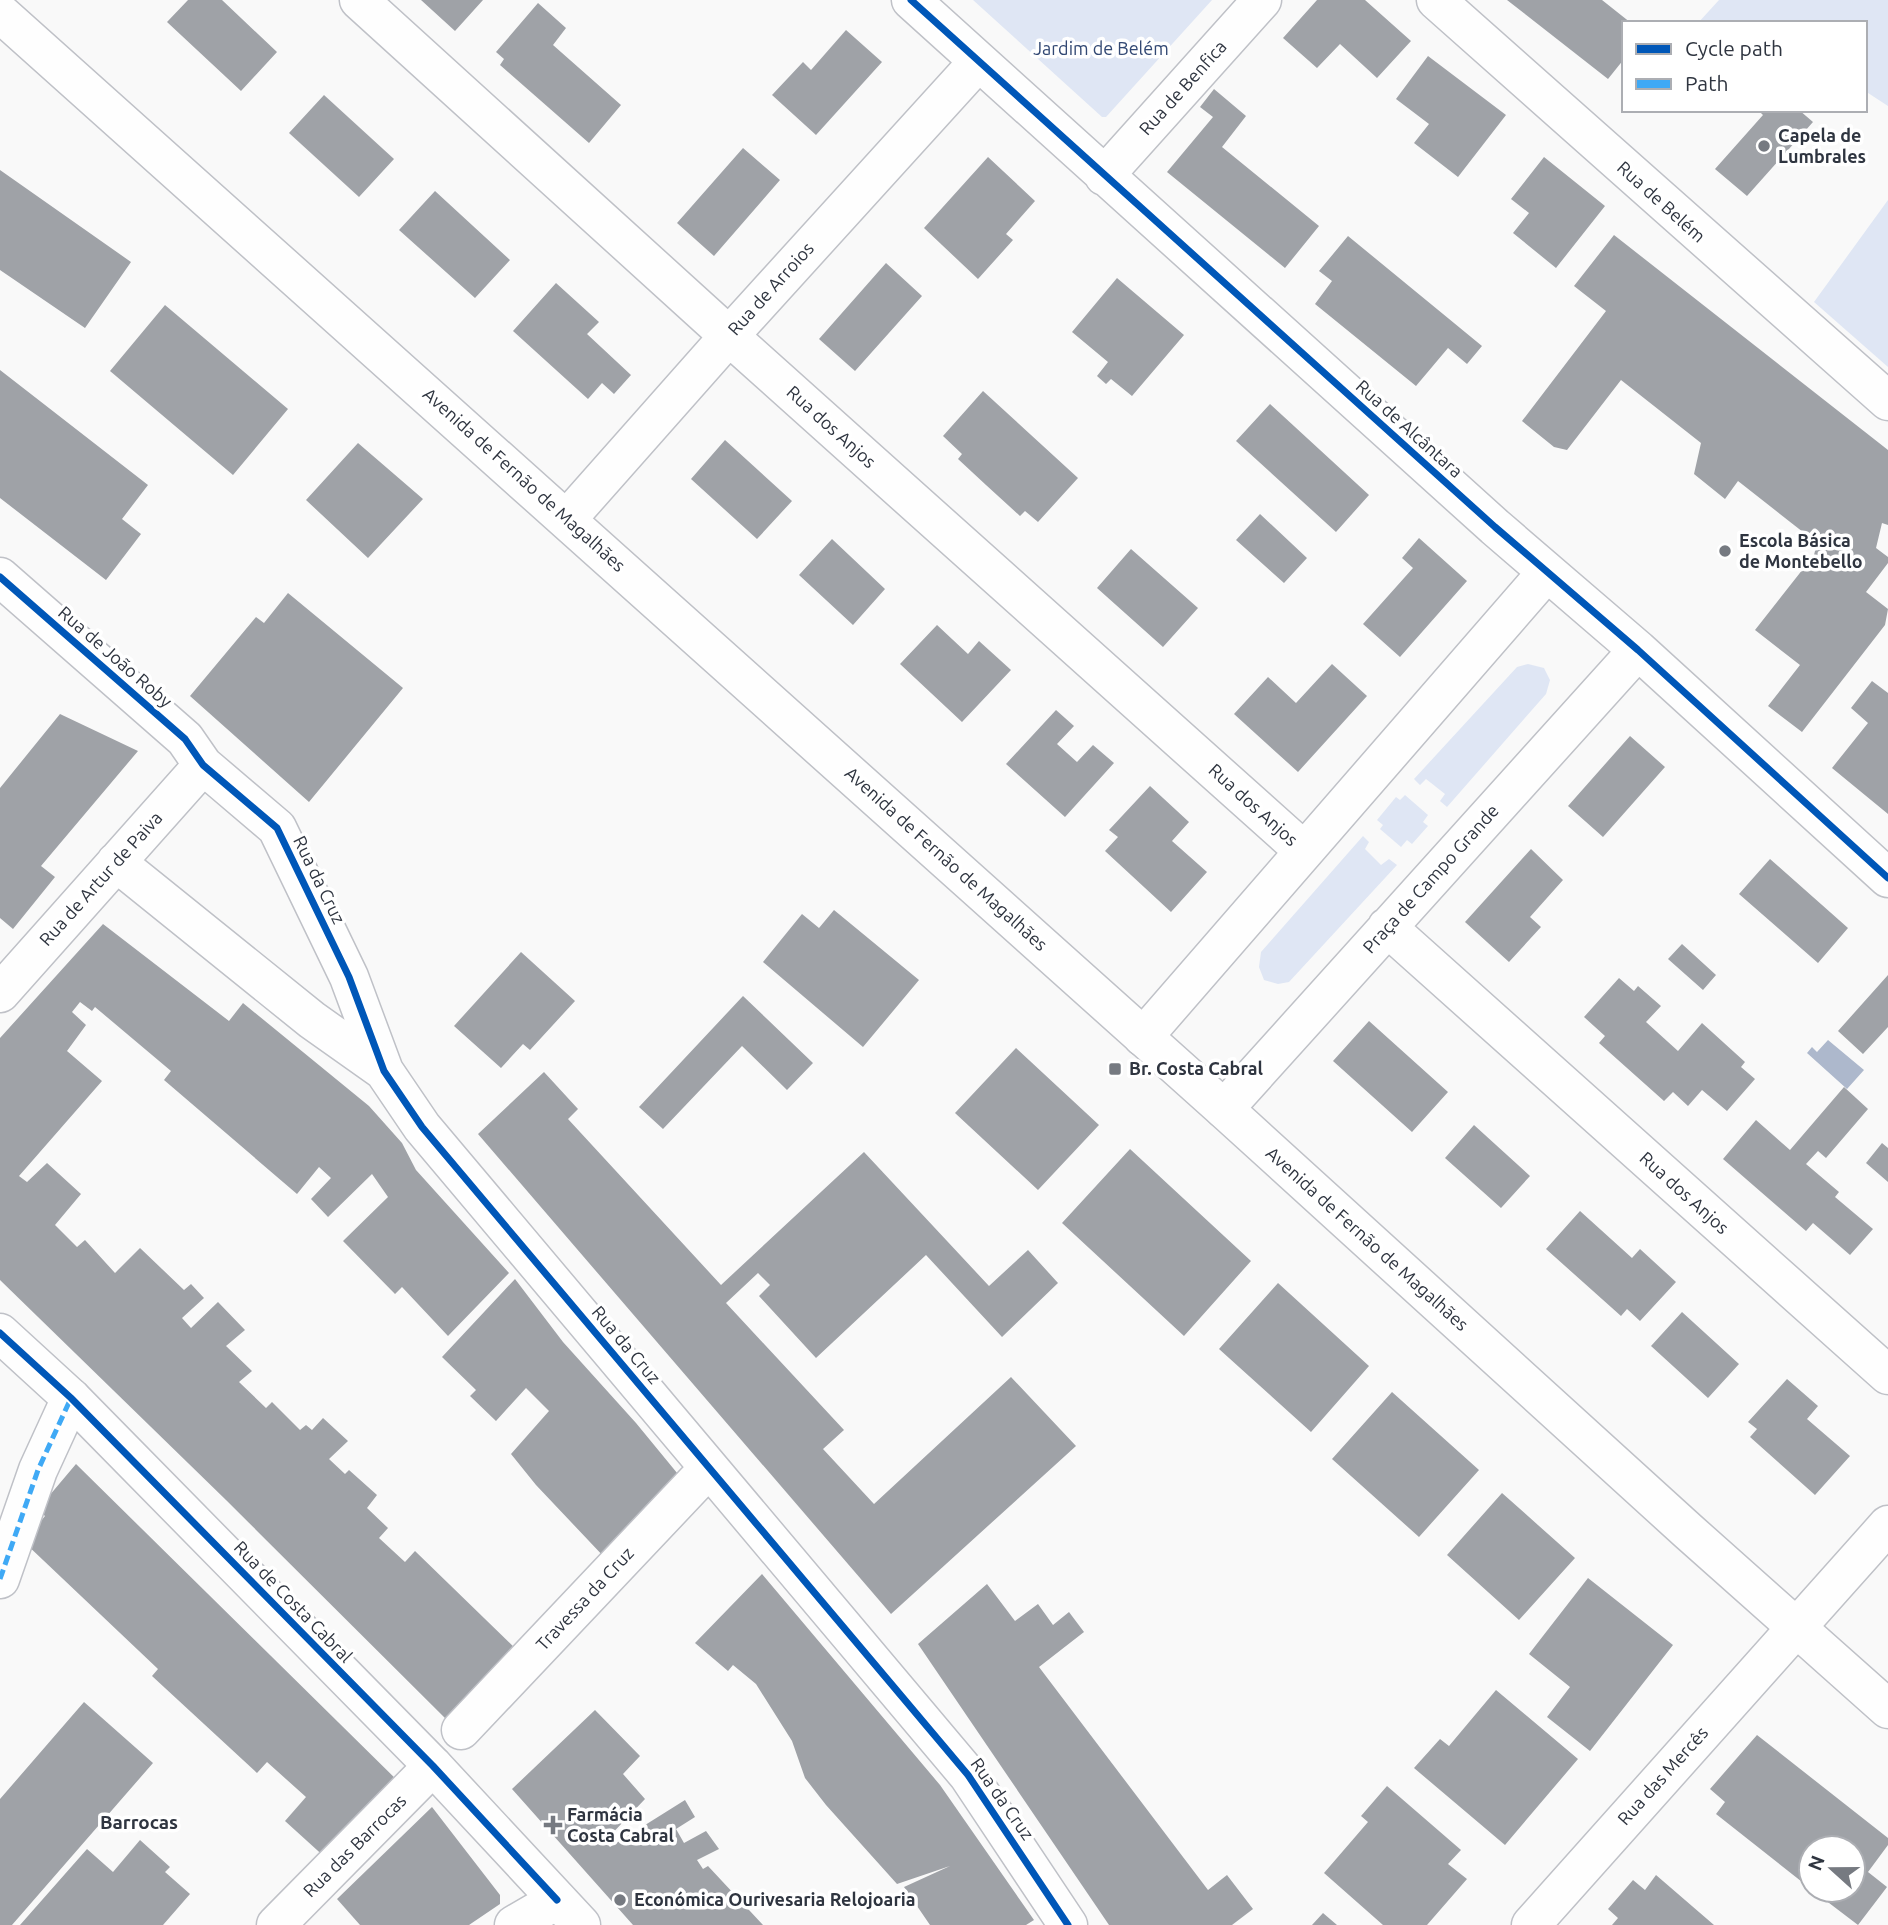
<svg xmlns="http://www.w3.org/2000/svg" width="1888" height="1925" font-family="Ubuntu,sans-serif">
<style>
.green{fill:#dfe6f4}
.water{fill:#adb8cc}
.building{fill:#9fa2a7}
.lines{fill:none;stroke-linecap:round;stroke-linejoin:round}
.minor-casing{stroke:#bfc1c7;stroke-width:41}
.secondary-casing{stroke:#bfc1c7;stroke-width:41}
.primary-casing{stroke:#bfc1c7;stroke-width:41}
.minor{stroke:#fefefe;stroke-width:38}
.secondary{stroke:#fefefe;stroke-width:38}
.primary{stroke:#fefefe;stroke-width:38}
.quiet{stroke:#3fa9f5;stroke-width:5;stroke-dasharray:10 5;stroke-linecap:butt}
.cycleway-casing{stroke:#fff;stroke-width:11}
.cycleway{stroke:#0057b8;stroke-width:7}
.poi-dot{fill:#767a81;stroke:#fff;stroke-width:2.5}
.labels{text-anchor:middle;stroke-width:7;stroke-linejoin:round;paint-order:stroke}
.park-label{font-size:18px;fill:#324873;stroke:#fff}
.street-label{font-size:18px;fill:#2f3540;stroke:#fff}
.poi-label{font-size:18px;font-weight:bold;fill:#2f3540;stroke:#fff;text-anchor:start}
.neighbourhood-label{font-size:19px;font-weight:bold;fill:#2f3540;stroke:#fff}
</style>
<rect width="100%" height="100%" fill="#f9f9f9"/>
<path class="green" d="M973 0H1212L1106 117H1102Z
M1719 0H1888V106L1865 91V23H1698Z
M1888 200V367L1814 302Z
M1528 664 1544 668 1550 680 1546 694 1447 807 1440 801 1445 794 1426 779 1420 785 1414 779 1517 667Z
M1405 795 1428 815 1423 822 1428 826 1412 844 1407 840 1401 847 1380 829 1383 825 1377 820 1396 797 1400 800Z
M1363 836 1369 842 1365 849 1381 865 1389 859 1397 865 1289 982 1278 984 1264 980 1259 967 1261 952Z"/>
<path class="water" d="M1828 1040 1864 1070 1847 1089 1807 1053 1812 1047 1817 1052Z"/>
<path class="building" d="M188 0H222L277 52 241 91 167 22Z
M421 0H483L455 31Z
M1317 0H1365L1411 41 1377 78 1340 44 1317 68 1283 38Z
M1507 0H1602L1631 23H1624V59L1608 79Z
M538 3 566 28 553 45 621 105 589 143 500 65 504 59 496 52Z
M846 30 882 62 816 135 772 95 803 62 811 70Z
M1428 56 1506 115 1458 177 1414 143 1429 124 1396 99Z
M1214 89 1246 116 1222 147 1319 226 1285 268 1167 172 1213 117 1200 107Z
M324 95 394 159 359 197 289 133Z
M1758 110H1799L1813 122 1747 196 1715 169 1763 115Z
M743 148 780 180 714 256 677 223Z
M988 157 1035 201 1006 234 1013 240 978 279 924 228Z
M1544 157 1605 206 1556 268 1513 233 1529 213 1511 199Z
M0 170 131 262 85 328 0 270Z
M435 191 510 260 475 298 399 230Z
M1614 235 1888 450V525L1882 523 1876 548 1888 557V563L1866 592 1888 609 1885 625 1802 732 1768 706 1800 665 1755 630 1814 555 1817 543 1738 481 1725 499 1694 474 1701 443 1621 380 1567 450 1554 447 1522 421 1606 311 1574 286Z
M1348 236 1482 346 1467 364 1448 348 1416 386 1315 304 1332 281 1319 271Z
M886 263 922 296 855 371 819 339Z
M1117 278 1184 335 1132 396 1111 379 1106 384 1097 376 1108 362 1072 332Z
M556 283 599 322 587 334 631 375 614 394 602 383 588 399 513 331Z
M165 305 288 409 233 475 110 371Z
M0 370 148 485 122 519 141 534 106 580 0 498Z
M983 391 1078 478 1038 522 1025 511 1020 516 986 485 958 459 962 454 943 436Z
M1270 404 1369 495 1336 532 1236 441Z
M725 440 792 501 757 539 691 479Z
M358 443 423 499 368 558 306 500Z
M1260 514 1307 558 1284 583 1236 540Z
M1419 538 1467 581 1400 657 1363 624 1413 568 1402 558Z
M832 539 885 589 853 625 799 575Z
M1131 549 1198 608 1163 647 1097 588Z
M288 593 403 688 309 802 190 696 256 617 264 623Z
M937 625 968 654 979 641 1011 670 962 722 900 664Z
M1332 664 1367 696 1298 772 1234 714 1268 677 1296 703Z
M1872 681 1888 693V814L1832 768 1868 723 1851 708Z
M1056 710 1074 726 1057 744 1077 762 1093 745 1114 763 1065 817 1006 764Z
M60 714 138 751 41 866 55 877 13 929 0 918V788Z
M1630 736 1665 767 1603 837 1568 806Z
M1150 786 1189 822 1172 841 1207 872 1171 912 1105 851 1118 837 1109 830Z
M1531 849 1563 880 1530 917 1541 927 1509 962 1465 922Z
M1770 859 1848 928 1818 963 1739 894Z
M834 910 919 980 863 1047 763 962 802 914 819 928Z
M103 924 229 1021 243 1003 369 1106 402 1143 416 1170 509 1273 448 1336 402 1287 395 1294 343 1241 388 1197 372 1174 328 1217 311 1199 331 1178 319 1167 297 1194 164 1080 171 1071 95 1007 92 1011 80 1002 72 1012 86 1025 67 1051 102 1081 19 1176 27 1182 47 1163 81 1194 55 1225 77 1247 85 1240 115 1273 140 1248 184 1290 191 1284 204 1298 182 1318 191 1328 218 1302 245 1330 226 1346 252 1371 239 1382 266 1408 272 1402 300 1430 306 1425 312 1430 323 1418 348 1441 329 1459 345 1474 349 1470 377 1495 367 1508 388 1528 379 1538 405 1562 415 1551 519 1652 451 1724 226 1500 0 1280V1038Z
M1682 944 1716 975 1703 990 1668 959Z
M521 952 575 1001 530 1050 523 1044 501 1068 454 1026Z
M1888 975V1027L1863 1054 1838 1031Z
M1619 978 1634 991 1638 986 1661 1006 1646 1022 1678 1051 1702 1023 1745 1062 1741 1067 1755 1079 1727 1111 1702 1090 1688 1106 1673 1092 1664 1101 1599 1043 1605 1036 1584 1017Z
M743 996 813 1063 787 1090 742 1046 663 1129 639 1107Z
M1369 1021 1448 1092 1412 1132 1333 1061Z
M1016 1048 1099 1125 1038 1190 955 1113Z
M544 1072 578 1109 568 1119 721 1285 864 1152 989 1286 1028 1250 1058 1283 1002 1337 926 1255 816 1358 759 1296 770 1285 758 1273 726 1303 844 1430 823 1449 874 1504 1011 1377 1076 1446 891 1614 478 1134Z
M1844 1087 1868 1109 1826 1158 1818 1151 1806 1164 1839 1192 1835 1197 1873 1229 1850 1255 1813 1223 1806 1231 1723 1159 1756 1120 1790 1150Z
M1474 1125 1530 1176 1501 1208 1445 1158Z
M1882 1143 1888 1148V1182L1866 1163Z
M1130 1149 1251 1261 1184 1336 1062 1223Z
M1580 1211 1632 1258 1640 1249 1676 1282 1640 1321 1627 1309 1621 1316 1546 1249Z
M515 1279 563 1342 636 1423 682 1479 606 1559 536 1485 511 1454 549 1411 526 1388 496 1421 470 1396 476 1390 442 1357Z
M1278 1283 1369 1366 1311 1432 1219 1349Z
M1682 1312 1739 1364 1708 1398 1651 1346Z
M1787 1379 1818 1406 1807 1419 1850 1456 1815 1495 1750 1437 1757 1429 1748 1422Z
M1392 1392 1479 1470 1419 1537 1332 1459Z
M76 1464 405 1788 328 1860 285 1821 306 1797 267 1762 257 1773 152 1676 158 1669 24 1542 45 1516 38 1509Z
M1502 1493 1575 1558 1519 1620 1447 1555Z
M762 1574 940 1785 1034 1920 1026 1925H930L904 1887 950 1866 897 1884 826 1805 805 1778 792 1741 756 1684 733 1665 728 1671 695 1643Z
M1588 1578 1673 1645 1590 1751 1547 1717 1570 1687 1529 1654Z
M987 1584 1015 1621 1038 1604 1053 1625 1069 1612 1084 1632 1039 1667 1208 1890 1227 1875 1253 1909 1232 1925H1109L918 1644Z
M1496 1690 1578 1759 1505 1845 1414 1768 1440 1739 1449 1746Z
M84 1702 153 1763 12 1925H0V1799Z
M595 1710 640 1756 623 1774 645 1799 605 1841 610 1847 685 1800 695 1817 676 1829 684 1843 706 1831 719 1849 697 1860 703 1869 708 1866 763 1925H633L512 1789Z
M1757 1735 1888 1838V1845L1868 1872 1887 1887 1858 1925 1812 1890H1853V1848H1811V1889L1716 1814 1725 1802 1710 1789Z
M1387 1786 1461 1850 1448 1864 1467 1879 1427 1925H1383L1324 1873 1368 1822 1361 1816Z
M432 1807 500 1895V1904L469 1925H360L337 1899Z
M140 1840 170 1867 165 1872 190 1894 163 1925H20L87 1849 113 1872Z
M1656 1875 1714 1925H1612L1618 1918 1608 1909 1633 1880 1645 1890Z
M1323 1913 1337 1925H1312Z"/>
<g class="lines">
<defs>
<path id="minor" d="M359 0 729 336 1304 851
M911 0 1495 527 1638 650 1888 878
M1436 0 1888 401
M1104 176 1262 0
M567 519 729 336 978 62
M0 577 185 739 203 765 277 828 349 977 384 1071 422 1127 968 1775 1068 1925
M116 862 312 1020 384 1071
M1387 927 1888 1375
M0 993 203 765
M1143 1037 1547 572
M1224 1109 1638 650
M0 1579 38 1470 71 1398
M461 1730 709 1468
M276 1925 433 1766
M514 1925 557 1900
M1531 1925 1888 1525"/>
<path id="secondary" d="M0 1333 71 1398 433 1766 581 1925"/>
<path id="primary" d="M0 13 1224 1109 1688 1531 1888 1709"/>
</defs>
<use href="#minor" class="minor-casing"/>
<use href="#secondary" class="secondary-casing"/>
<use href="#primary" class="primary-casing"/>
<use href="#minor" class="minor"/>
<use href="#secondary" class="secondary"/>
<use href="#primary" class="primary"/>
<path class="quiet" d="M0 1579 38 1470 71 1398"/>
<defs>
<path id="cycleway" d="M911 0 1495 527 1638 650 1888 878
M0 577 185 739 203 765 277 828 349 977 384 1071 422 1127 968 1775 1068 1925
M0 1333 71 1398 433 1766 557 1900"/>
</defs>
<use href="#cycleway" class="cycleway-casing"/>
<use href="#cycleway" class="cycleway"/>
</g>
<g class="poi-dot">
<circle cx="1764" cy="146" r="7"/>
<circle cx="1725" cy="551" r="7"/>
<rect x="1108" y="1062" width="14" height="14" rx="3.5"/>
<path d="M549.5 1814.5h7v7h7v7h-7v7h-7v-7h-7v-7h7z"/>
<circle cx="620" cy="1900" r="7"/>
</g>
<g class="labels">
<g class="park-label">
<text x="1101" y="55">Jardim de Belém</text>
</g>
<g class="street-label">
<text transform="translate(1183 88) rotate(-48)" y="6">Rua de Benfica</text>
<text transform="translate(1661 202) rotate(42)" y="6">Rua de Belém</text>
<text transform="translate(771 289) rotate(-48)" y="6">Rua de Arroios</text>
<text transform="translate(831 427) rotate(42)" y="6">Rua dos Anjos</text>
<text transform="translate(1409 429) rotate(42)" y="6">Rua de Alcântara</text>
<text transform="translate(524 480) rotate(42)" y="6">Avenida de Fernão de Magalhães</text>
<text transform="translate(115 657) rotate(41)" y="6">Rua de João Roby</text>
<text transform="translate(1253 805) rotate(42)" y="6">Rua dos Anjos</text>
<text transform="translate(946 859) rotate(42)" y="6">Avenida de Fernão de Magalhães</text>
<text transform="translate(101 879) rotate(-48)" y="6">Rua de Artur de Paiva</text>
<text transform="translate(1431 879) rotate(-48)" y="6">Praça de Campo Grande</text>
<text transform="translate(319 880) rotate(64)" y="6">Rua da Cruz</text>
<text transform="translate(1684 1193) rotate(42)" y="6">Rua dos Anjos</text>
<text transform="translate(1367 1239) rotate(42)" y="6">Avenida de Fernão de Magalhães</text>
<text transform="translate(626 1345) rotate(50)" y="6">Rua da Cruz</text>
<text transform="translate(585 1599) rotate(-47)" y="6">Travessa da Cruz</text>
<text transform="translate(293 1602) rotate(46)" y="6">Rua de Costa Cabral</text>
<text transform="translate(1663 1776) rotate(-48)" y="6">Rua das Mercês</text>
<text transform="translate(1002 1799) rotate(55)" y="6">Rua da Cruz</text>
<text transform="translate(355 1846) rotate(-45)" y="6">Rua das Barrocas</text>
</g>
<g class="poi-label">
<text x="1778" y="142">Capela de<tspan x="1778" dy="21">Lumbrales</tspan></text>
<text x="1739" y="547">Escola Básica<tspan x="1739" dy="21">de Montebello</tspan></text>
<text x="1129" y="1075">Br. Costa Cabral</text>
<text x="567" y="1821">Farmácia<tspan x="567" dy="21">Costa Cabral</tspan></text>
<text x="634" y="1906">Económica Ourivesaria Relojoaria</text>
</g>
<g class="neighbourhood-label">
<text x="139" y="1829">Barrocas</text>
</g>
</g>
<rect x="1622" y="21" width="245" height="91" fill="#ffffff" stroke="#acaeb3" stroke-width="2"/>
<rect x="1636" y="44" width="35" height="10" fill="#0057b8" stroke="#acaeb3" stroke-width="2"/>
<text x="1685" y="56" font-size="21" fill="#2f3540">Cycle path</text>
<rect x="1636" y="79" width="35" height="10" fill="#3fa9f5" stroke="#acaeb3" stroke-width="2"/>
<text x="1685" y="91" font-size="21" fill="#2f3540">Path</text>
<g transform="translate(1832 1869) rotate(291)"><circle r="33" fill="#ffffff" stroke="#acaeb3" stroke-width="2"/>
<path d="M0-5L12 26L0 18L-12 26Z" fill="#767a81"/>
<text y="-10" font-size="19" font-weight="bold" text-anchor="middle" fill="#2f3540">N</text>
</g>
</svg>
